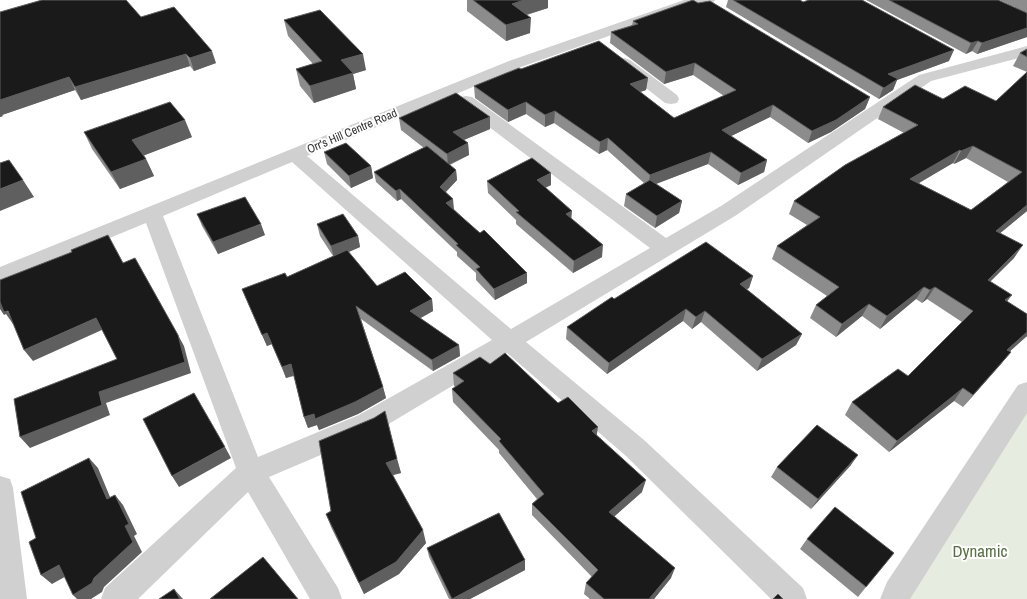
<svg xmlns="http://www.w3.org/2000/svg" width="1027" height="599" font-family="'Archivo Narrow',sans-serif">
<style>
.green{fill:#e6ecdf}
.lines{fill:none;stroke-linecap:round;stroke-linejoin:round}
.minor{fill:#d0d0d0;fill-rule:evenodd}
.wall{fill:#8c8c8c;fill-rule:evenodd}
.shaded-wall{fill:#5f5f5f}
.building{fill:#1a1a1a;stroke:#5f5f5f;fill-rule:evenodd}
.labels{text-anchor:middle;stroke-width:4;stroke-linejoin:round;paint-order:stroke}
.far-street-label{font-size:12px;fill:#333;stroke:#fff}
.near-park-label{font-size:17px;fill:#56703f;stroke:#fff}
</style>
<rect width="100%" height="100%" fill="#fff"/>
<path class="green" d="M1027 402V599H906Z"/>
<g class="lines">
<path class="minor" d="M684 0H715L713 3 688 8 521 67 307 156 511 329 650 248 460 105 458 101 460 97 466 96 472 97 666 238 721 206 919 75 1027 46V56L931 81 735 216 526 342 644 440 803 588 807 599H771L626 456 507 353 377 431 269 477 338 588 342 599H310L248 492 138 599H101L105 588 236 468 146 223 0 283V267L509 61ZM292 162 492 340 359 415 258 457 163 216Z
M624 58 630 60 677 95 679 99 677 103 671 104 665 103 618 66 616 63 618 60Z
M1027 382V413L910 599H880L887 582 1018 385Z
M0 476 10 479 13 488 27 599H0Z"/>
</g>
<path class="wall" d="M467 0H548V8L527 15 530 33 506 41 467 11Z
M728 0H800L803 2 949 61 897 80 893 90 879 99 726 7Z
M866 0H998L1015 7 999 0H1027V37L977 54 972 51 966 54Z
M0 12 141 17 216 63 194 71 190 66 81 100 75 90 2 115 3 116 0 117Z
M284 20 366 70 353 74 356 89 314 103 300 86 296 69 313 64 288 36Z
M633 21 870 97 865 109 831 132 808 143 770 117 731 136 767 160 764 172 738 185 708 164 656 184 682 201 679 213 655 228 624 206 626 194 644 183 607 150 599 154 554 123 545 127 526 114 508 122 475 98 474 86 521 69 648 78 646 90 640 92 674 118 724 96 693 75 664 84 610 43 611 32 632 25Z
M1027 49V211L1000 233 1014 258 990 281 1007 302 1027 336 1010 351 1001 364 963 407 954 401 889 452 845 415 852 402 908 376 962 322 927 299 922 303 916 299 880 329 862 316 836 337 810 318 816 305 827 296 772 259 777 246 807 225 789 214 794 201 904 133 878 119 883 107 943 99 996 101 1027 72 1013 66 1020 53ZM966 158 1008 182 971 210 918 183 953 163 954 164Z
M399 118 490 129 464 140 468 143 469 155 450 165 456 170 457 180 446 192 454 209 527 283 495 300 476 280V273L457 256V252L401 199 397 201 376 182 374 172 424 148 401 130Z
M84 132 192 137 144 155 146 159 154 176 120 189 92 149Z
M324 152 371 166 373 178 351 188 327 164Z
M487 181 551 185 545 188 602 257 573 273 516 224V220L488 193Z
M197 214 265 235 218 254 202 226Z
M317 224 358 236 360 247 349 252 377 286 432 299 433 311 420 318 459 345 460 356 433 371 361 319 383 387 386 398 358 414 319 430 317 425 308 428 304 417 294 376 286 378 272 344 267 346 242 289 287 277 333 256 320 236Z
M753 276 749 288 746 289 802 334 796 345 757 371 701 322 692 329 683 321 607 374 566 339 567 327 614 299Z
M490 364 558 403 596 435 642 492 614 516 671 578 654 599H590L584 594 586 583 592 577 532 515V504L537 499 499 453V450L453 402 452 389 455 387 454 386 453 373Z
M397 459 401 473 393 475 426 543 399 574 364 594 331 527 326 514 331 511Z
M851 465 811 509 771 477 777 467Z
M807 539 866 587 858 597 800 549Z
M427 548 525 570 470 599H449L429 557Z"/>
<path class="shaded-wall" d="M524 0H548V8L512 19V4Z
M531 18 530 33 506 41V25Z
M1027 28V37L977 54 982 43Z
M978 41 972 51 966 54 971 43Z
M954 50 949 61 897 80 893 90 879 99 888 74Z
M212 51 216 63 194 71 190 58Z
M186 54 190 66 81 100 75 87Z
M363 54 366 70 353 74 356 89 314 103 310 86 341 60Z
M695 63 693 75 664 84 666 72Z
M69 77 75 90 2 115 3 116 0 117V100Z
M648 78 646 90 628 96 630 84Z
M870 97 865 109 831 132 808 143 812 131Z
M526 102V114L508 122V110Z
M773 105 770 117 719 142 722 130Z
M555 111 554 123 545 127V115Z
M490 117V129L454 144 453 132Z
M185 120 192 137 140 157 132 140Z
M608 138 607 150 599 154 600 142Z
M468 143 469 155 448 165 447 154Z
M973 146 966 158 954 164 961 151Z
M960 150 953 163 904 192 910 179Z
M711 152 708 164 648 187 650 175Z
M146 159 154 176 120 189 111 172Z
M767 160 764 172 738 185 741 173Z
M371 166 373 178 351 188 349 176Z
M456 170 457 180 441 197 440 187Z
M551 173V185L536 192 537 180Z
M23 180 34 197 0 211V189Z
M400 189 401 199 397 201 396 191Z
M453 199 454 210 446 203Z
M682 201 679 213 655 228 657 216Z
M1027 205V211L987 244 996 231Z
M572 211 571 223 566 214Z
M261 224 265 235 218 254 213 242Z
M358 236 360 247 334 258 331 246Z
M603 245 602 257 573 273 574 261Z
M1023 245 1014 258 979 293 988 280Z
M527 273V283L495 300 494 289Z
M753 276 749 288 736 296 740 284Z
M924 287 916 299 880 329 887 316Z
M935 287 927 299 922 303 930 290Z
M1012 295 1002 308 1005 300Z
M432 299 433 311 412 323 410 311Z
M0 302 16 323 13 324 6 314 4 315 0 309Z
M869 304 862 316 836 337 842 324Z
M686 309 683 321 607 374 609 363Z
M705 311 701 322 692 329 696 317Z
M96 318 104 329 33 361 24 350Z
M1027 332V336L998 362 1007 350Z
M267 333 272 344 267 346 262 335Z
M802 334 796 345 757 371 762 359Z
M178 335 184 346 191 373 106 403 110 415 30 448 20 437 99 392Z
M459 345 460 356 433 371 432 360Z
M1011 352 1001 364 963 407 973 395Z
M291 364 295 375 286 378 282 367Z
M383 387 386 398 358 414 319 430 317 425 308 428 304 417Z
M963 388 954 401 889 452 897 441Z
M598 427 596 440 592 431Z
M225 447 231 458 179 487 172 476Z
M858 455 851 465 811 509 818 499Z
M89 458 98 468 115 509 107 499Z
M397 459 401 473 389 476 386 463Z
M646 480 642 492 607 523 609 512Z
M115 495 123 505 137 534 134 536 142 552 104 587 102 592 91 599H77L73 595 94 578 125 526Z
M423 530 426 543 399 574 364 594 359 583Z
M525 560V570L470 599H452Z
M59 565 70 574 52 584 41 575Z
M675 568 671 578 654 599H649Z
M174 589 182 598 183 599H180Z"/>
<path class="building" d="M42 0H126L141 17 174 7 212 51 190 58 186 54 75 87 69 77 0 100V12Z
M473 0H524L512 4 531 18 506 25Z
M693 0 698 3 710 1 870 97 836 120 812 131 773 105 722 130 767 160 741 173 711 152 650 175 608 138 600 142 555 111 545 115 526 102 508 110 474 86 519 68 521 69 599 41 648 78 630 84 674 118 736 90 695 63 666 72 611 32 638 24 633 21Z
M733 0H800L803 2 809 0H862L954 50 888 74 898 79 884 88Z
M889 0H998L1027 13V28L982 43 978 41 971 43Z
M320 10 363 54 341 60 353 73 310 86 296 69 322 61 284 20Z
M1027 49V57L1020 53Z
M1027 72V205L996 231 1023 245 988 280 1012 295 1005 300 1027 314V332L1007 350 1011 352 973 395 963 388 897 441 852 402 898 369 908 376 973 311 935 287 930 290 924 287 887 316 869 304 842 324 816 305 839 287 777 246 820 217 794 201 845 165 918 125 883 107 915 85 943 99 965 86 996 101ZM973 146 1022 172 971 210 910 179 960 150 961 151Z
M456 93 490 117 453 132 468 143 447 154 399 118Z
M170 102 185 120 132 140 146 159 111 172 84 132Z
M346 143 371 166 349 176 324 152Z
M427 146 456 170 440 187 453 199 446 203 480 233 484 230 527 273 494 289 476 269 480 267 456 245 458 244 400 189 396 191 374 172Z
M532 158 551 173 537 180 572 211 566 214 603 245 574 261 516 212 519 211 487 181Z
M9 160 23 180 0 189V163Z
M650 180 682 201 657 216 626 194Z
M245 197 261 224 213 242 197 214Z
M343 214 358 236 331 246 317 224Z
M108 235 123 263 135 258 178 335 185 362 99 392 102 405 20 437 14 399 117 359 96 318 24 350 8 311 4 312 0 302V280L72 252 71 250Z
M706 242 753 276 740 284 802 334 762 359 705 311 696 317 686 309 609 363 567 327 612 297 614 299Z
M347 250 377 286 405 272 432 299 410 311 459 345 432 360 356 306 383 387 355 402 315 419 314 414 304 417 291 364 282 367 267 333 262 335 242 289 285 273 287 277Z
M505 353 558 403 568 397 598 427 592 431 646 480 609 512 675 568 649 599H604L586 583 598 570 532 504 544 494 499 441 501 439 452 389 464 381 453 373 480 357 490 364Z
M194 393 225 447 172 476 143 419Z
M385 411 397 459 386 463 423 530 396 562 359 583 326 514 331 511 319 441 374 418Z
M817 425 858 455 818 499 777 467Z
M89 458 107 499 115 495 129 524 125 526 133 542 94 578 92 583 73 595 59 565 41 575 29 542 36 538 21 492Z
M835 507 894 553 866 587 807 539Z
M499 513 525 560 452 599 427 548Z
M263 557 298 599H210Z
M174 589 180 599H159Z
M778 594 783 599H773Z"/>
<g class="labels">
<g class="far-street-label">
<text transform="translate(352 131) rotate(-23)" y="4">Orr's Hill Centre Road</text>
</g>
<g class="near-park-label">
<text x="980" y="557">Dynamic</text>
</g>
</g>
</svg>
